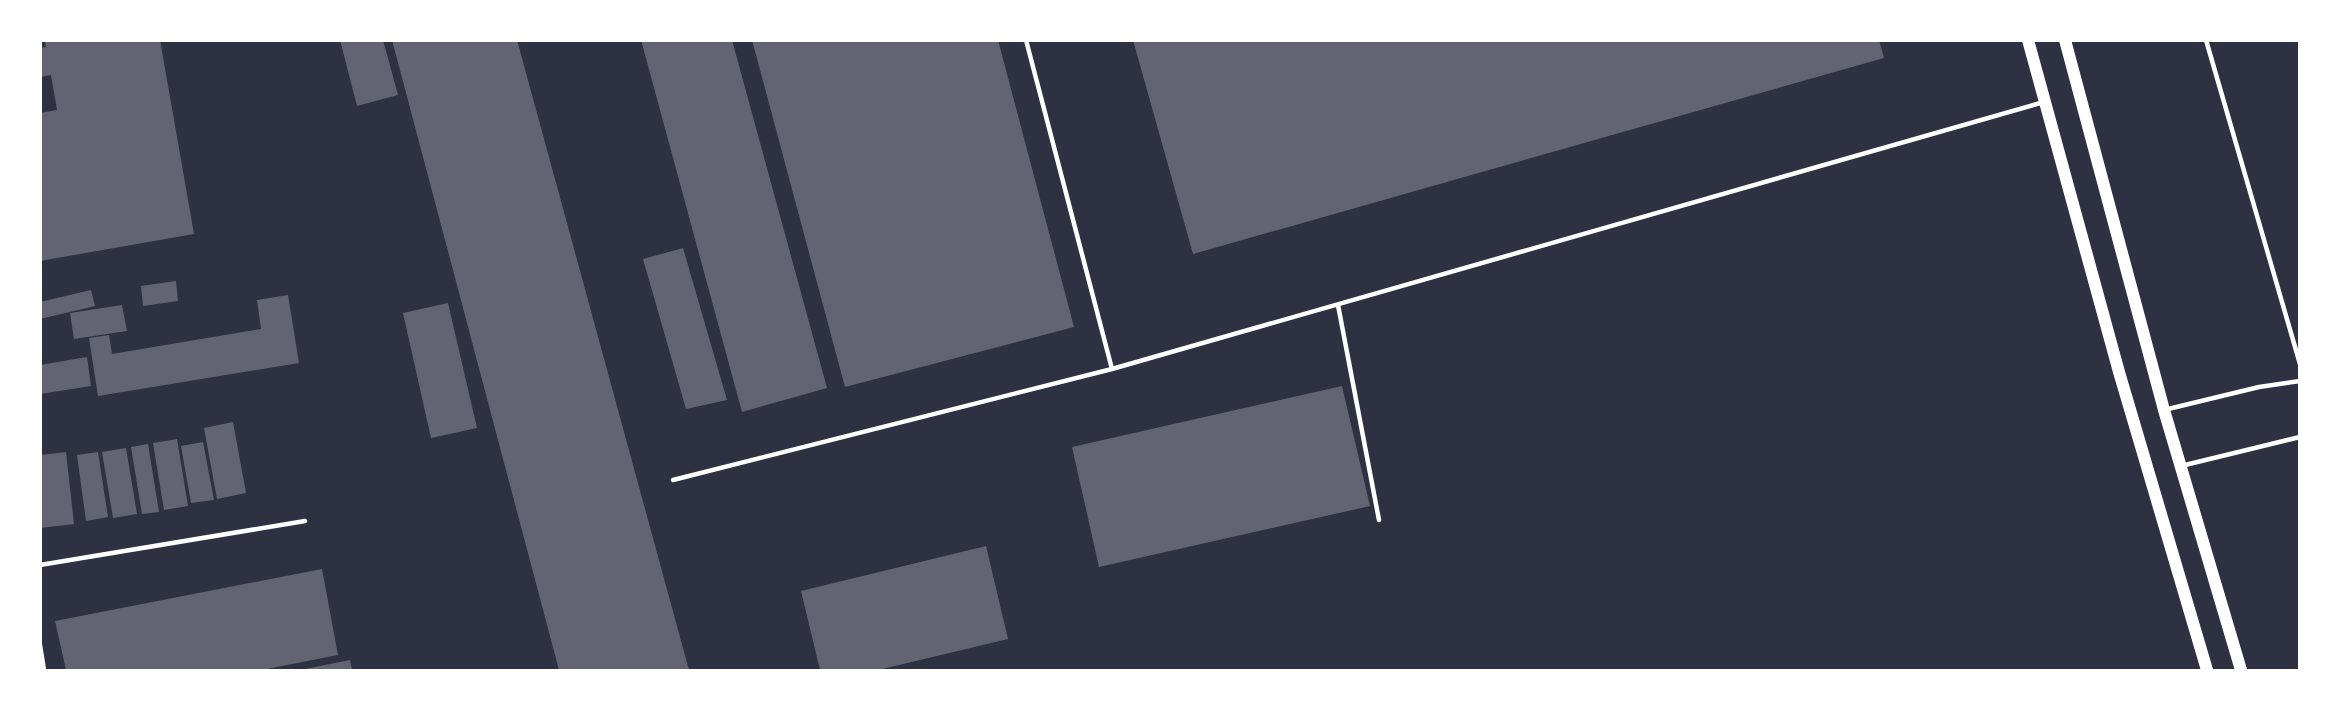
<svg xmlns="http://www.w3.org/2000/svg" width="2340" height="711" font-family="Overpass,sans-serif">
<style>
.building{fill:#626471}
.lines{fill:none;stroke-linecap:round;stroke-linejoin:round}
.service{stroke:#fff;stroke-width:4.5}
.secondary{stroke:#fff;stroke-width:12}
</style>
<rect width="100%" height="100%" fill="#2d3142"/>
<path class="building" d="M45 40H160L194 234 40 261V113L57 110 51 75 40 77V48L46 47Z
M340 40H383L398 95 357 106Z
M392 40H517L689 670H559Z
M641 40H732L827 388 742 412Z
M752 40H998L1074 327 845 387Z
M1133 40H1879L1884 58 1193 254Z
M683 248 727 400 686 409 643 259Z
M176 281 178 301 143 306 141 286Z
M91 290 95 306 40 319V302Z
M288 295 299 363 98 396 89 338 109 335 112 354 261 329 257 300Z
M448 303 477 428 431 438 403 313Z
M122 305 127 331 74 339 70 313Z
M87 357 91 386 40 394V365Z
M1342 386 1370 506 1099 567 1072 447Z
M233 422 246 493 217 499 204 428Z
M177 439 188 506 164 510 153 443Z
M203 442 214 500 191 503 181 446Z
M148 444 159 512 142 514 131 447Z
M126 448 137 514 113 518 102 452Z
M66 452 74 524 40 528V455Z
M98 452 108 517 86 521 77 455Z
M986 546 1008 639 878 670H820L801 591Z
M322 569 338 655 262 670H66L55 621Z
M350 660 352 670H305V669Z"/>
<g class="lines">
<path class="service" d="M1026 40 1112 369
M2206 40 2300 364
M1338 305 1379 520
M2164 410 2259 387 2300 381
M2181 466 2300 437
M673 480 1112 369 2044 102
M40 565 305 521
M40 645 44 670"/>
<path class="secondary" d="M2028 40 2119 372 2207 670
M2065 40 2164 410 2241 670"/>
</g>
<rect width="2340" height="711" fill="none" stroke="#ffffff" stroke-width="84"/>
</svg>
